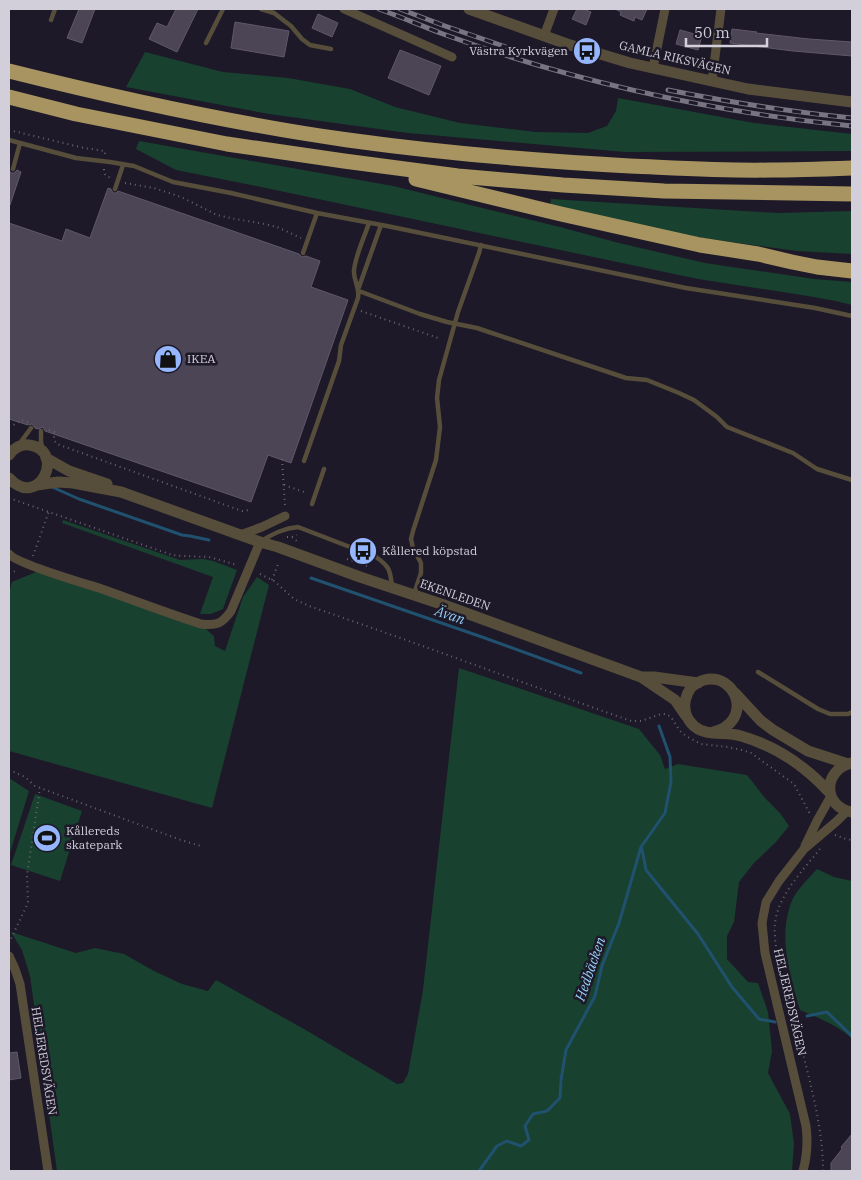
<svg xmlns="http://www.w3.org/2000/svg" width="861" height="1180" font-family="'IBM Plex Serif',serif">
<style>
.green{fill:#19412f}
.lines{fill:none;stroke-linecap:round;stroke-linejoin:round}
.stream{stroke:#20516f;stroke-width:3}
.building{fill:#4c4555;stroke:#60586a}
.path{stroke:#686472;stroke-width:2;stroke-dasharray:1 4;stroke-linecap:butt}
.service{stroke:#564e3a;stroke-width:4.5}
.minor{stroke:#564e3a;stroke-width:9}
.tertiary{stroke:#564e3a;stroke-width:11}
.motorway{stroke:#a79460;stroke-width:15}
.rail-casing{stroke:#787582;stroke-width:5}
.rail{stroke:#1d1928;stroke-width:3;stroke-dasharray:9;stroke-linecap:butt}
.labels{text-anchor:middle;stroke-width:5;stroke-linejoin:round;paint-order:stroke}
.poi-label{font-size:12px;fill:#d2cfda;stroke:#1d1928;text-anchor:start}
.street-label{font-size:12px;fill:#d2cfda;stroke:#1d1928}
.water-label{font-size:14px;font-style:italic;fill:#95cff7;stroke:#1d1928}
</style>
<rect width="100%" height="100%" fill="#1d1928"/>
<path class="green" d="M145 52 223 72 288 78 350 89 395 107 460 123 536 132 588 133 607 126 616 111 618 98 754 123 852 134V151L625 152 408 133 269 114 126 87Z
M139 141 393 186 560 227 619 243 705 263 814 279 852 282V305L836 301 802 295 698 279 266 188 176 170 136 149Z
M551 199 778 213 852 211V254L797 251 689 236 550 206Z
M63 520 180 560 203 559 213 561 237 570 223 609 211 614H200L213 577 62 523Z
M41 570 206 629 214 636 215 646 225 651 243 597 257 577 269 585 212 808 9 751V593L12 582Z
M459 668 639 729 660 755 665 769 678 764 747 775 765 798 780 813 789 826 776 842 754 863 739 882 734 922 727 936V959L748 982 758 983 768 1012 772 1051 768 1073 790 1114 794 1144 792 1171H57L30 976 22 950 11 932 76 953 95 948 124 954 154 971 182 984 208 991 216 980 304 1029 397 1084 403 1083 408 1074 423 990Z
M9 778 29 791 9 856Z
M35 794 82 811 60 881 11 865Z
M817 869 834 877 852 881V1039C838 1025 818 1018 800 1010 790 976 778 938 791 903 796 890 808 879 817 869Z"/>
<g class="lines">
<path class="stream" d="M52 487 79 499 182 535 190 536 209 540
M311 578 482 637 581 673
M642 849 646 870 698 934 732 987 759 1019 775 1022
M807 1016 827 1012 852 1036
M479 1171 497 1146 507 1141 521 1146 529 1140 525 1126 533 1114 547 1111 560 1098 561 1080 566 1050 595 996 602 966 619 923 641 847 665 813 671 782 670 757 659 726"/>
</g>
<path class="building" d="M79 9H95L82 43 67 38Z
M176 9H198L177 52 149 39 157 23 167 27Z
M577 9H583L591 12 586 25 572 19Z
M615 9H647L642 20 635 17 634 21 620 15 621 12Z
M318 14 338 23 332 37 312 28Z
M235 22 289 31 284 57 231 48Z
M732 29 757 32 756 33 809 39 852 42V56L793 51 730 43Z
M680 30 702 36 698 50 676 44Z
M400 50 441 66 429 95 388 78Z
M9 168V170L11 173H14L17 170 21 172 10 205 9 204Z
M108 188 111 189 113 193H116L118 191 299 254 302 257 306 256 320 261 311 287 348 300 291 463 268 455 251 502 45 431 43 427 38 429 35 428 32 424 28 425 9 419V223L62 241 66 229 90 238Z
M17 1052 21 1078 9 1080V1053Z
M852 1134V1171H831V1163L842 1149 841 1147Z"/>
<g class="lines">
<path class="path" d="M9 130 84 148 105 151V155
M104 169C104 175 106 176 111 178
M125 183 154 188 181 197 217 215 235 219 265 224 277 227 301 238
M361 311 441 339
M9 426H12L21 420 28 422
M49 430 54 432V440L57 444 242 511 249 510
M282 459 285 506
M284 485 307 493
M9 498 172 555 183 556 209 557 237 565
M287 537H292L298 542
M292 537 297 535
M33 556 49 511
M347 559 367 566 369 563
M9 573 16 571
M260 574 274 581 294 599 309 606C417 643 523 683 631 721H641L661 714H666L671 717 680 731 686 736 701 744 728 747 742 750 751 753 794 784 810 814
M272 580 278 564
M9 770 25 777 35 786 181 840 201 846
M835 835 846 839 852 840
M820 849C800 874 771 902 775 936 775 942 776 947 777 952 785 983 793 1014 801 1046 811 1086 823 1129 823 1171
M9 943 28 903 27 875 40 788"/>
<path class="service" d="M261 9 274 13 291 26 302 39 310 45 331 49
M51 20 55 9
M206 43 223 9
M9 140 76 158 110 162 134 166 173 182 231 193 317 213 387 226 686 288 815 308 852 316
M13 169 20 143
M115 189 123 165
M303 253 317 213
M359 287 381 225
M359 291 420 314 447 322 477 328 626 378 647 380 679 393 694 400 717 417 727 427 793 453 817 469 852 480
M41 431V442L42 447
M20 443 31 428
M304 461 339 361 341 345 358 298C360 287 353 280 354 270 356 254 364 238 369 223
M312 504 324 469
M261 541C273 534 284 528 298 527L376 557C390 567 390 570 392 586
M414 594 421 573V563L413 548 411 539 413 531 436 460 440 427 437 398 439 380 458 312 479 253 481 245
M758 672 818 709 830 714H848L852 712"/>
<path class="minor" d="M344 9 452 57
M544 36 554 9
M653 68 665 9
M712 81 721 9
M240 535 262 527 285 516
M9 554C17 564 83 583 99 588 133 600 167 613 201 624 216 626 222 624 231 611L260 542
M805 846 817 821 831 796
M9 956 15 969 20 984 48 1171
M803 1171C807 1156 808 1141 806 1126L765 953 762 923 766 902 779 881 804 849 837 821 847 811"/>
<path class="tertiary" d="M469 9 567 44 630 63 748 89 852 102
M9 455C14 448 20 444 29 445 67 450 39 511 9 478
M46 458 69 471 107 484
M37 485 58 482 73 483 121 492 260 542 278 547 360 577 444 605 641 677 675 700 686 716
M641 677H654L698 683
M735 693 761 721 773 730 808 751 848 764
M713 732C754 722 737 672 704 680 684 685 678 712 694 726 706 737 726 731 741 736 765 743 788 755 808 772 816 778 823 786 830 793
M851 763C822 771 823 807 852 812"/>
<path class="motorway" d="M9 71C121 99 234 124 348 140 442 153 536 161 630 166 677 168 724 171 771 170 798 170 825 169 852 168
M9 97 76 114 227 144 344 161 458 176 563 185 664 191 852 194
M416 179 561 214 700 245 758 254 792 262 817 267 852 271"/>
<defs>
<path id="rail" d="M379 9C401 17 422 26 443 34 575 82 713 112 852 126
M400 9 445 26 506 47
M668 90C729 102 790 112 852 118"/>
</defs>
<use href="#rail" class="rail-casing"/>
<use href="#rail" class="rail"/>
</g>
<defs>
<symbol id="bus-disc" viewBox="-11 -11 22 22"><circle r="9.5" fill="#95b6fd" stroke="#1d1928"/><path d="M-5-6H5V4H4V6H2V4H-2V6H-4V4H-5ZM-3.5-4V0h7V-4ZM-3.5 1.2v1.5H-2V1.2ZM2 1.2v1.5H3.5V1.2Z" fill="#111"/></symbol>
<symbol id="shop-disc" viewBox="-11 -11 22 22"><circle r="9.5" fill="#95b6fd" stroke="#1d1928"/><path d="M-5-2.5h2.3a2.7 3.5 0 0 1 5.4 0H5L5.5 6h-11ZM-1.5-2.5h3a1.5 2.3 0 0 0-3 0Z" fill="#111"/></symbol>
<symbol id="stadium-disc" viewBox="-11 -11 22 22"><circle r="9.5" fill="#95b6fd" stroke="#1d1928"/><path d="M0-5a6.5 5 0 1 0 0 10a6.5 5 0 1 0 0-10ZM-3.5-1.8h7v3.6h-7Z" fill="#111"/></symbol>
</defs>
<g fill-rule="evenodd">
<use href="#bus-disc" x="571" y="35" width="32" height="32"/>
<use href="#shop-disc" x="152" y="343" width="32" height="32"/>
<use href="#bus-disc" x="347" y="535" width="32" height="32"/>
<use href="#stadium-disc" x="31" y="822" width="32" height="32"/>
</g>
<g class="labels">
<g class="poi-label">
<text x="568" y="55" text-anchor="end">Västra Kyrkvägen</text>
<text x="187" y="363">IKEA</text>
<text x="382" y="555">Kållered köpstad</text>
<text x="66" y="835">Kållereds<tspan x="66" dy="14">skatepark</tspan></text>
</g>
<g class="street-label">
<text transform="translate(675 58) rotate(13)" y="4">GAMLA RIKSVÄGEN</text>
<text transform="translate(455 595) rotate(19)" y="4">EKENLEDEN</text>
<text transform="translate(790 1002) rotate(77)" y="4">HELJEREDSVÄGEN</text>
<text transform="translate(44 1061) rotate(81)" y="4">HELJEREDSVÄGEN</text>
</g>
<g class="water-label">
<text transform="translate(450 615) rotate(19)" y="5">Ävan</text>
<text transform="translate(590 969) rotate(-71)" y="5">Hedbäcken</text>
</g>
</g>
<rect width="861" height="1180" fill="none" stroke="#d2cfda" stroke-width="20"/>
<path d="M686 38v8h81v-8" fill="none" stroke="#d2cfda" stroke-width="2.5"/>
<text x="694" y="38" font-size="15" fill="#d2cfda" stroke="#1d1928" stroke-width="4" paint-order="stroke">50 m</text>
</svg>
